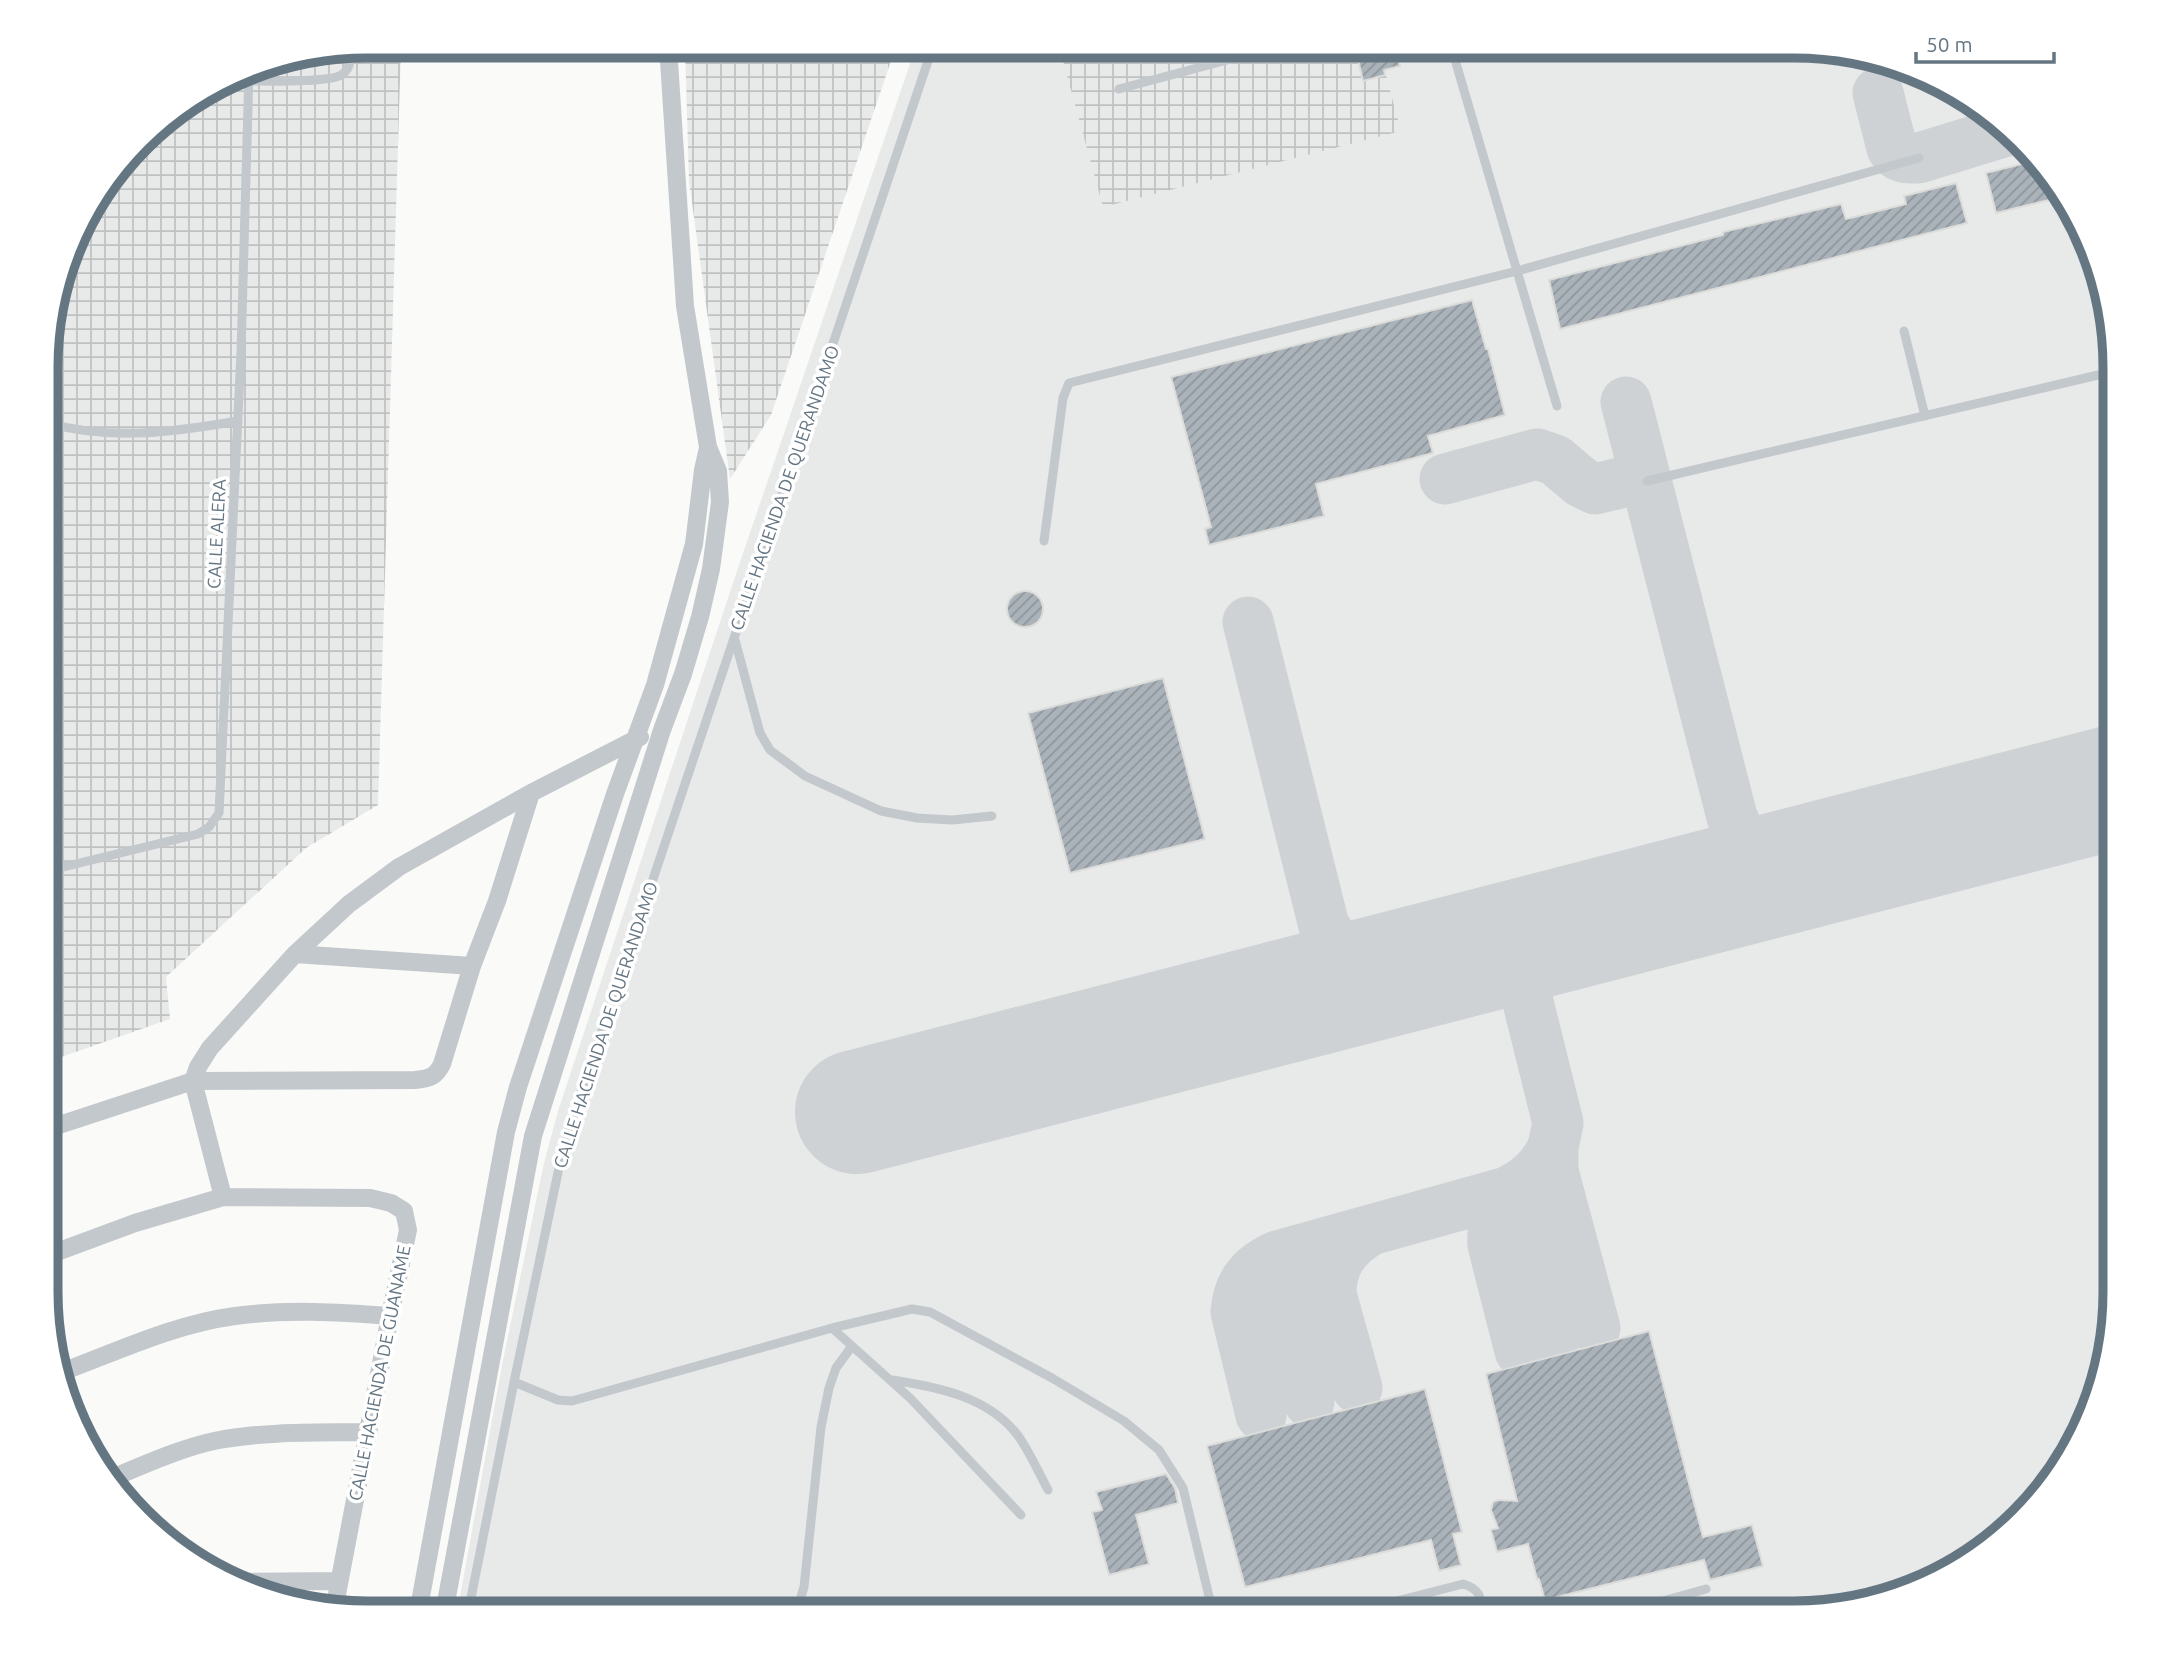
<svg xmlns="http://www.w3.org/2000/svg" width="2161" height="1659" font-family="Ubuntu,sans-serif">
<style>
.built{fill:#e8e9e9}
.industrial{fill:url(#industrial-grid)}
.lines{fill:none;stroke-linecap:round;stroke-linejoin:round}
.taxiway{stroke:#ced2d4;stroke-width:51}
.runway{stroke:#ced2d4;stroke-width:124}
.building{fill:url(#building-hatch);stroke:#dcdcda;stroke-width:2}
.lane{stroke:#c3c8cc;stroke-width:9}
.street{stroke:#c3c8cc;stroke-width:18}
.labels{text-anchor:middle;stroke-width:7;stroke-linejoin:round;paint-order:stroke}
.street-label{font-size:18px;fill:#657683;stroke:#fff}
.rim{fill:none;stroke:#657683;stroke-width:9}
</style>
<defs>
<pattern id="industrial-grid" width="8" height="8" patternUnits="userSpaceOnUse" patternTransform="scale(1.75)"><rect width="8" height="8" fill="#e8e9e9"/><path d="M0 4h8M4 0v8" fill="none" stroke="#c0c1c2"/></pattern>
<pattern id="building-hatch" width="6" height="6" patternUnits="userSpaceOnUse" patternTransform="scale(1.75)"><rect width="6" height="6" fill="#aab3b9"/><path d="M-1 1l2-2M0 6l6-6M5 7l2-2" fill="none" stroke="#8e969c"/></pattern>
</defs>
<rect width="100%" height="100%" fill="#fafaf8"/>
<path class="built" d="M916 46H1815L1917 70 2006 125 2083 225 2115 366V1314L2091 1416 2036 1504 1936 1581 1795 1613H457L502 1365 544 1163 558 1111 737 571Z"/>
<path class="industrial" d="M366 46H401L378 805 306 848 166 977 170 1019 47 1062 48 324 88 206 155 125 263 63Z
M685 46H896L771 415 730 479 689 181Z
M1059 46H1378L1401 131 1103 207Z"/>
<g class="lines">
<path class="taxiway" d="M1878 93 1892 148C1898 159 1907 158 1919 158L2010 130
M1626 402 1732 817C1746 848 1755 874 1795 870
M1445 479 1537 454 1555 460 1581 482 1595 489 1645 477
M1248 622 1324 926C1341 955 1367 964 1399 971
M1551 933C1532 940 1523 954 1521 974L1558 1123 1553 1147 1529 1223 1556 1335
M1553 1153V1171L1595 1328
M1520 1351 1493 1245C1491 1217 1502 1199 1524 1183
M1357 1388 1331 1294C1331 1263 1345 1245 1371 1230
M1309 1402 1285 1304C1282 1281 1289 1258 1311 1247
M1261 1415 1236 1312C1238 1284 1252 1267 1277 1256L1507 1192C1528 1182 1543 1169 1553 1147"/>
<path class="runway" d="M857 1112 2115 787"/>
</g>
<path class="building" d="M1355 46H1394L1400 66 1384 70 1385 75 1363 81Z
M2034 161 2061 197 1996 213 1986 173Z
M1956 183 1967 223 1560 329 1549 280 1723 235V232L1841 204 1846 219 1906 204 1904 196Z
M1472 300 1486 349H1488L1505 415 1428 436 1433 453 1316 484 1324 516 1209 545 1205 529 1211 527 1171 377Z
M1007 609a18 18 0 1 1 36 0a18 18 0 1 1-36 0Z
M1163 678 1205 839 1070 873 1028 713Z
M1649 1331 1703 1537 1752 1525 1763 1566 1710 1580 1704 1560 1545 1600 1539 1579H1537L1528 1544 1497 1552 1491 1530 1498 1528 1491 1510 1493 1502 1498 1500 1517 1501 1486 1374Z
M1425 1389 1462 1532 1453 1534 1461 1565 1439 1571 1431 1540 1245 1587 1207 1446Z
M1166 1474 1175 1488 1178 1503 1136 1515 1149 1564 1109 1575 1092 1512 1102 1510 1096 1492Z"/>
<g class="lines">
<path class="lane" d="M933 46 564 1144 514 1382 558 1400 572 1401 832 1328 912 1309 930 1312 1052 1378 1124 1421 1159 1450 1183 1488 1213 1613
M249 81C266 81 332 83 343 74 351 67 351 58 351 48
M1119 89 1279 46
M1904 331 1925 416
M1557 406 1517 271 1919 158
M48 423C111 441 174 432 238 421
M1647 481 2115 371
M1044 541 1063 398 1069 383 1517 271 1451 46
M735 640 760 733 770 750 805 776 881 811 917 818 952 820 992 816
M47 871 198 834 209 827 219 813 241 352 249 71
M832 1328 910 1398 1021 1515
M892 1380C938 1387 990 1397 1019 1437 1030 1453 1039 1473 1048 1490
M468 1613 514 1382
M796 1613 804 1587 821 1427 829 1388 836 1368 852 1346
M1350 1613 1463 1584C1480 1589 1481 1597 1483 1613
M1619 1613 1706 1589"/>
<path class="street" d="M295 954 472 966
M47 1129 193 1081 415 1080C428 1079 436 1077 442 1064L472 966 497 901 531 793
M223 1197 193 1081 198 1067 210 1048 295 954 349 904 399 867 531 793 640 737
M46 1256 135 1223 223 1197 370 1198 391 1203 404 1211 408 1230 390 1316 334 1610
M62 1372C118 1351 175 1324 235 1316 286 1309 338 1312 390 1316
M112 1478C146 1464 183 1447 219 1440 268 1431 319 1433 369 1432
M232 1582 339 1581
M418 1613 506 1132 518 1087 615 794 655 685 694 544 703 470 708 448
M444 1613 533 1136 662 730 683 674 700 617 711 569 720 502 718 471 708 447 685 306 668 46"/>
</g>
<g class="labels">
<g class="street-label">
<text transform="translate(785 488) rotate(-71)" y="6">CALLE HACIENDA DE QUERANDAMO</text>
<text transform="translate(217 534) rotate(-87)" y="6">CALLE ALERA</text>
<text transform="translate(606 1025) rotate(-72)" y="6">CALLE HACIENDA DE QUERANDAMO</text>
<text transform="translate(380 1373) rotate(-79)" y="6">CALLE HACIENDA DE GUANAME</text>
</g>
</g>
<path d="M0 0H2161V1659H0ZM367 58H1794A309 309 0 0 1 2103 367V1292A309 309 0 0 1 1794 1601H367A309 309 0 0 1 58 1292V367A309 309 0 0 1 367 58Z" fill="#fff" fill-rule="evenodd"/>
<path class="rim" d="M367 58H1794A309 309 0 0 1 2103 367V1292A309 309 0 0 1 1794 1601H367A309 309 0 0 1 58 1292V367A309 309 0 0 1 367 58Z"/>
<path d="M1916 52v10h138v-10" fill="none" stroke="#657683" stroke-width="3.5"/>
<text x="1926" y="52" font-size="21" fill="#657683" stroke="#ffffff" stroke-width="5" paint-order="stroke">50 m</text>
</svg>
